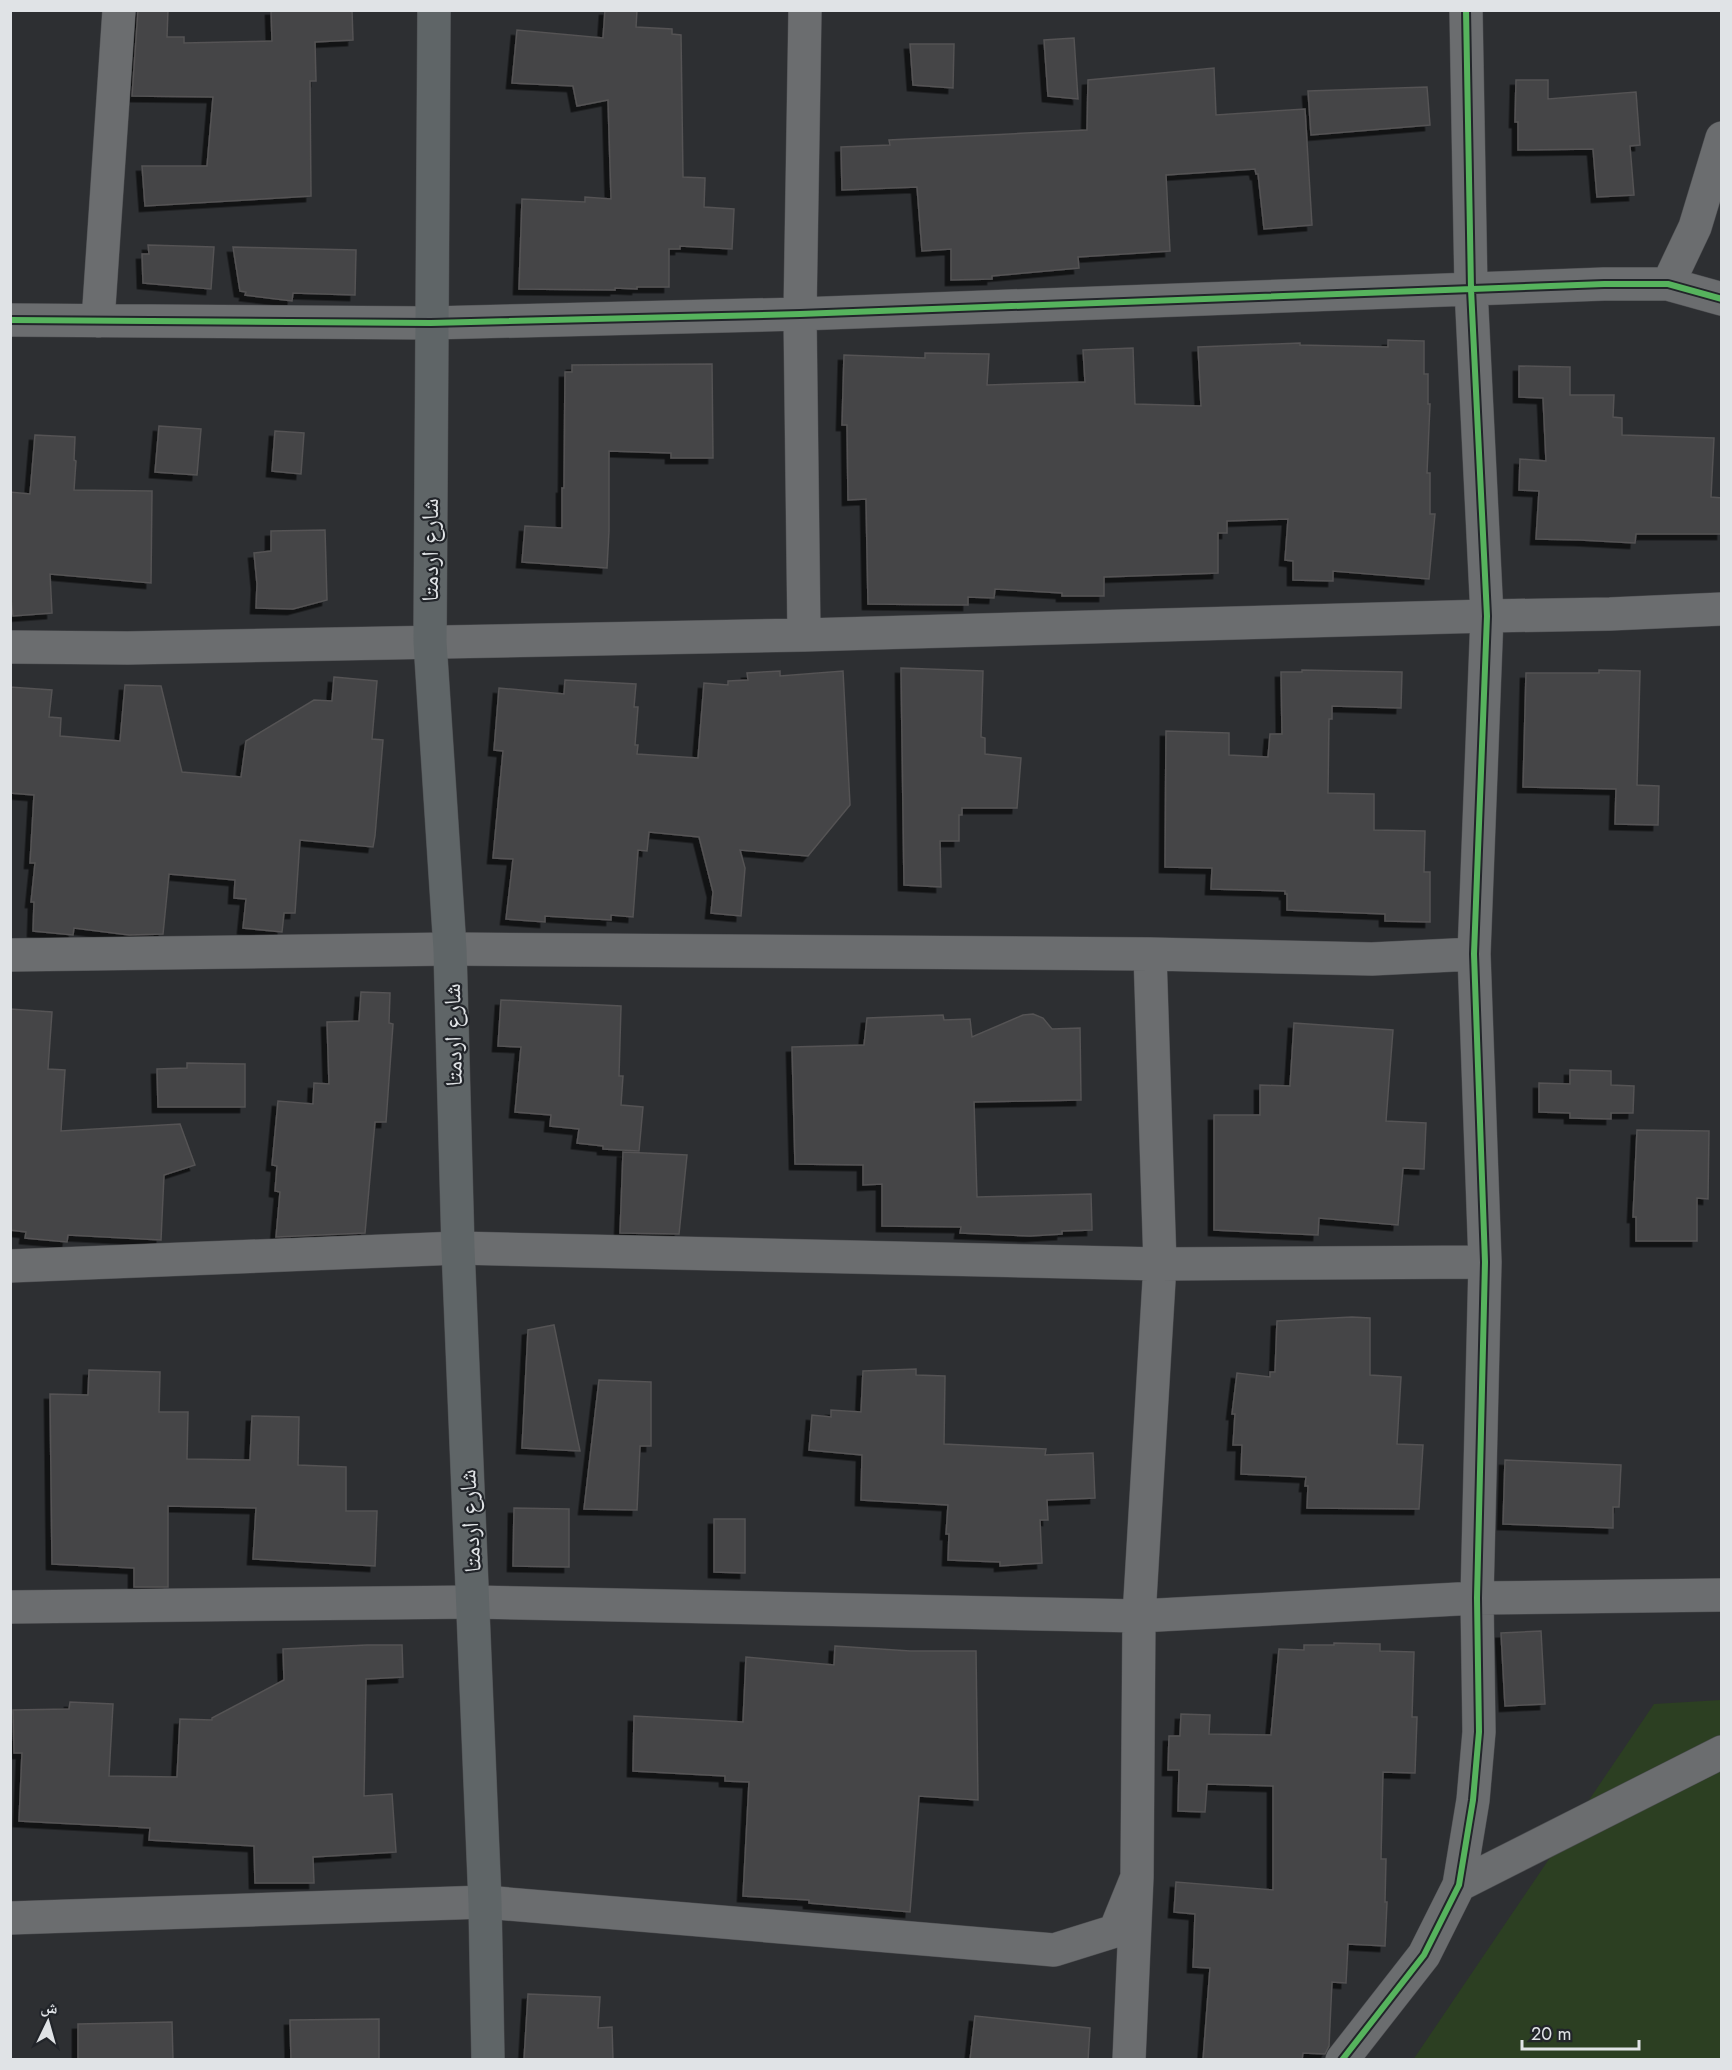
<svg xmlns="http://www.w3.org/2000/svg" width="1732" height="2070" font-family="Jost,'Noto Naskh Arabic',sans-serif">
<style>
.green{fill:#2c3f22}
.building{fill:#454546;stroke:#545354;stroke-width:1.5;filter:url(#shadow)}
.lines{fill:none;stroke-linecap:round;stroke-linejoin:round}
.minor-casing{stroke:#4b4c4f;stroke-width:34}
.secondary-casing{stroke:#4b4c4f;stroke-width:34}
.minor{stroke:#6b6d6f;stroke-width:33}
.secondary{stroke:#5f6567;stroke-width:33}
.cycleway-casing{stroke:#22252a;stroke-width:10}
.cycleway{stroke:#56b35d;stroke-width:6}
.labels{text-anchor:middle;stroke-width:4.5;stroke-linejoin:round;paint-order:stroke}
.street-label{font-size:24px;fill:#e0e3e6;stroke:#22252a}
</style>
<defs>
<filter id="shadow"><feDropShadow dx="-5.5" dy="5.5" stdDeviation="0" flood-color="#0009"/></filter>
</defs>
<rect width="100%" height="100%" fill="#2d2f32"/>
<path class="green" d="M1721 1700V2059L1413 2060 1654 1704Z"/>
<path class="building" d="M138 10H168L167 37H184V43L272 41 271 10H352L353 40 315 42 316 81H310L311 196 145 206 142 166H207L213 97 132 96Z
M605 10H637L636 27 672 29V34L681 35 683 177 705 178 704 207 734 209 732 249 680 246V249H669V287H637V289L615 288V290L519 289 522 199 585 202V197L611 199 608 100 577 106 573 86 512 83 517 30 603 38Z
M1074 38 1078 99 1048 96 1044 40Z
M910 44H954L953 88 913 85Z
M1214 68 1216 115 1305 109 1312 225 1264 229 1258 174H1256L1255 169 1166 175 1170 251 1078 257 1079 268 992 276V279L951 280V249L922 251 917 187 842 190 841 147 890 145 889 140 1087 130 1088 80Z
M1516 80H1548V99L1636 92 1640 145 1630 146 1634 195 1597 197 1593 149 1518 150V122H1515Z
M1427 87 1430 125 1311 135 1308 91Z
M148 245 214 247 211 289 143 283 142 254H149Z
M233 247 356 250 355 295 293 293 292 301 245 295 246 292 240 291Z
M1388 340 1424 341V374H1428V404H1430L1427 473H1430V514H1435L1429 579 1333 571V581L1293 580V561L1285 560 1288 519 1227 521V533H1218V573L1104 577V596H1062V593L995 589 994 598 968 597V605L868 604 866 499 848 500 847 425H842L844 355 925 358V353L989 354 987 385 1085 382 1083 350 1133 348 1135 404 1201 406 1198 347 1300 343V345L1388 347Z
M712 364 713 458H671V453L609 451V531L607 568 522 562 525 526 562 528V488H564L565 372H572V365Z
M1519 366 1570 367V395H1614L1613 417 1622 418V435L1714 438 1711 497 1722 498V534H1636L1635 543 1580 540 1536 539 1539 491 1519 490 1520 459 1546 461 1543 398 1519 397Z
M159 426 201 429 197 475 155 472Z
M275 431 304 433 301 474 272 471Z
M35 435 75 437 74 460 76 461 74 490 152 491 151 583 50 574 52 613 13 616 10 591V492L30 494Z
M325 530 327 600 293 609 256 608 257 584 254 553 271 551V531Z
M901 668 983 671 981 737 985 738V754L1021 758 1017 808H962V815H959V841H940L941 887 904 885Z
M1302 670 1402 672 1401 708 1332 706V719H1329L1328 793 1374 794V830L1425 831 1424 872H1430V922L1385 921V914L1287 910V894H1285V891L1211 889 1212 868 1165 867 1166 731 1229 733V755L1268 757 1270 734H1282L1281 672H1302Z
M1599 670 1640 671 1637 785 1659 786 1658 825 1615 824 1616 789 1523 787 1526 673H1599Z
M780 671V676L843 671 850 805 808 856 740 850 745 868 741 916 711 913 713 892 699 837 649 832 647 851 638 850 633 917 611 915V920L545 916V922L506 919 513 859 493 858 503 751 494 750 499 688 564 694 565 680 636 684 634 707H638L635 745H638L637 754 698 758 704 683 728 685V681L748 680 747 673Z
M334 677 377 681 372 739 383 740 375 836 373 847 300 840 295 913H284L282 932 243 928 246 899 234 898 235 880 169 874 163 934 129 935 74 928 73 935 33 931 34 902H31L35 863H30L34 795 10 793V687L52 690 49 717 61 718 60 736 120 741 125 685 161 686 182 772 241 777 246 741 314 700 332 701Z
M361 992 390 993 389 1023 393 1024 386 1122H375L365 1233 276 1237 280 1192 275 1191 277 1166 272 1165 278 1101 313 1104 314 1083 329 1084 327 1022 359 1021Z
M501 1000 621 1006 619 1076H623L621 1105 643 1107 639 1151 603 1149V1146L577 1143 579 1129 550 1126 551 1115 515 1112 521 1047 498 1046Z
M10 1009 52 1012 48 1069 65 1070 61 1131 180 1124 195 1165 164 1175 161 1240 68 1235 67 1242 25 1238 26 1232 10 1230Z
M1033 1014 1043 1018 1052 1029 1080 1028 1081 1100 974 1102 977 1197 1091 1194 1092 1230 1062 1231V1234L1030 1236 960 1233 961 1227 882 1226V1184L863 1185V1165L795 1164 792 1047 864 1045 867 1018 943 1015 944 1020 970 1019 972 1037 1023 1015Z
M1294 1023 1393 1030 1386 1121 1426 1123 1424 1169 1403 1168 1398 1225 1319 1218 1318 1235 1214 1230V1115H1260V1085L1290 1086Z
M187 1063 245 1064V1107H158L157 1069 187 1068Z
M1570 1070 1611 1071V1085L1634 1086 1633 1113H1611V1119L1570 1118V1113L1539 1112V1083L1570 1084Z
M1637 1130 1709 1131 1708 1199 1697 1198V1241H1636V1217H1633Z
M623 1152 687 1155 679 1234 620 1233Z
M1352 1317 1370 1318V1375L1401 1377 1397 1444 1423 1445 1419 1509 1307 1508 1308 1486H1305L1306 1477 1241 1474 1242 1445H1233L1235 1414H1232L1237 1373 1270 1377V1372H1275L1277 1321Z
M554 1325 580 1451 522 1448 528 1330Z
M916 1369V1375L945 1376 944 1444 1046 1449 1045 1455 1093 1453 1095 1498 1047 1500 1048 1520H1040L1042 1563 1000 1566V1562L948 1560 949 1534H946L948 1505 861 1500 862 1455 809 1450 812 1415 831 1417V1410L861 1412 863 1371Z
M89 1370 160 1372 159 1412H188L187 1459 250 1460 252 1416 299 1417 298 1465 346 1467V1511H377L375 1566 253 1559 256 1508 168 1506V1587H134V1568L52 1564 50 1394 88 1395Z
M599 1380 651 1382V1446H640L637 1510 584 1509Z
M1505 1460 1621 1465 1619 1507H1613V1528L1503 1524Z
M514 1508 569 1509V1567L513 1566Z
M714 1519H745V1573L714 1572Z
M1541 1631 1545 1704 1505 1706 1501 1633Z
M1334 1643 1380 1644V1651L1414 1652 1412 1717H1417L1415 1773 1383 1772 1381 1859H1386L1385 1902H1387L1385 1946 1348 1944 1346 1983 1332 1982 1329 2046 1325 2054 1303 2053 1302 2060H1203L1210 1968 1193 1967 1195 1914 1174 1912 1176 1882 1273 1890V1786L1207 1784 1205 1812 1178 1811 1179 1770H1168L1169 1736H1180L1181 1714 1210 1715 1209 1734 1271 1735 1279 1649 1304 1650V1645H1334Z
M367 1645H402L403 1677 366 1679 364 1796 392 1794 396 1852 313 1857 314 1883H255L254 1846 149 1840 150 1828 19 1821 22 1753H14L13 1710 69 1709 70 1702 113 1704 109 1776 177 1777 180 1719 212 1720V1718L284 1680 283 1649Z
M835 1646 910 1651H976L978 1800 919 1796 910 1912 809 1903V1900L743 1896 749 1782 725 1781V1776L633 1771 634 1716 743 1722 746 1657 834 1665Z
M528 1994 600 1997 598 2028 612 2027 613 2060H524Z
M975 2016 1090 2028 1088 2060H970Z
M379 2019V2060H291L290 2020Z
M172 2022 173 2060H78V2024Z"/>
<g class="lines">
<defs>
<path id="minor" d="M1668 284 1695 227 1722 138
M10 320 431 323 800 314 1604 284H1668L1722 299
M98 321 119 10
M804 635 800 314 805 10
M10 647 128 648 804 635 1487 616 1610 614 1722 609
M10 955 450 949 1150 954 1372 959 1474 954
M10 1266 458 1248 1160 1264 1485 1262
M10 1607 474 1602 1139 1616 1477 1598 1722 1595
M1459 1885 1722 1752
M10 1918 485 1902 1054 1950 1115 1931 1137 1877
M1129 2060 1137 1877 1139 1616 1160 1264 1150 954
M1342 2060 1424 1955 1459 1885 1473 1800 1479 1732 1477 1598 1485 1262 1474 954 1487 616 1471 289 1466 10"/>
<path id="secondary" d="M434 10 430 642 450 949 458 1248 485 1902 488 2060"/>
</defs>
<use href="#minor" class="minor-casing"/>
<use href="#secondary" class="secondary-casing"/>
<use href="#minor" class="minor"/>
<use href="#secondary" class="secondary"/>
<defs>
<path id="cycleway" d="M10 320 431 323 800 314 1604 284H1668L1722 299
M1342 2060 1424 1955 1459 1885 1473 1800 1479 1732 1477 1598 1485 1262 1474 954 1487 616 1471 289 1466 10"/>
</defs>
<use href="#cycleway" class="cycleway-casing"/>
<use href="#cycleway" class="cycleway"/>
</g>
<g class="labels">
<g class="street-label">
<text transform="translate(430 550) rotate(-90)" y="8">شارع اردمتا</text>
<text transform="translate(453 1035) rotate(-91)" y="8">شارع اردمتا</text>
<text transform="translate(470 1521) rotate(-93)" y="8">شارع اردمتا</text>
</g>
</g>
<rect width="1732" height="2070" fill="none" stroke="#e0e3e6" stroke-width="24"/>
<g transform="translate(48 2022) rotate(5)" stroke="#22252a" stroke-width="4.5" paint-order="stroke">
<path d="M0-4.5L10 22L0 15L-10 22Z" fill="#e0e3e6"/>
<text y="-9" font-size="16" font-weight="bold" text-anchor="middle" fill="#e0e3e6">ش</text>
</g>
<path d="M1522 2040v9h117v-9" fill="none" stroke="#e0e3e6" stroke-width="3"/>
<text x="1531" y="2040" font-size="18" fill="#e0e3e6" stroke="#22252a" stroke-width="4.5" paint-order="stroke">20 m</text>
</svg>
